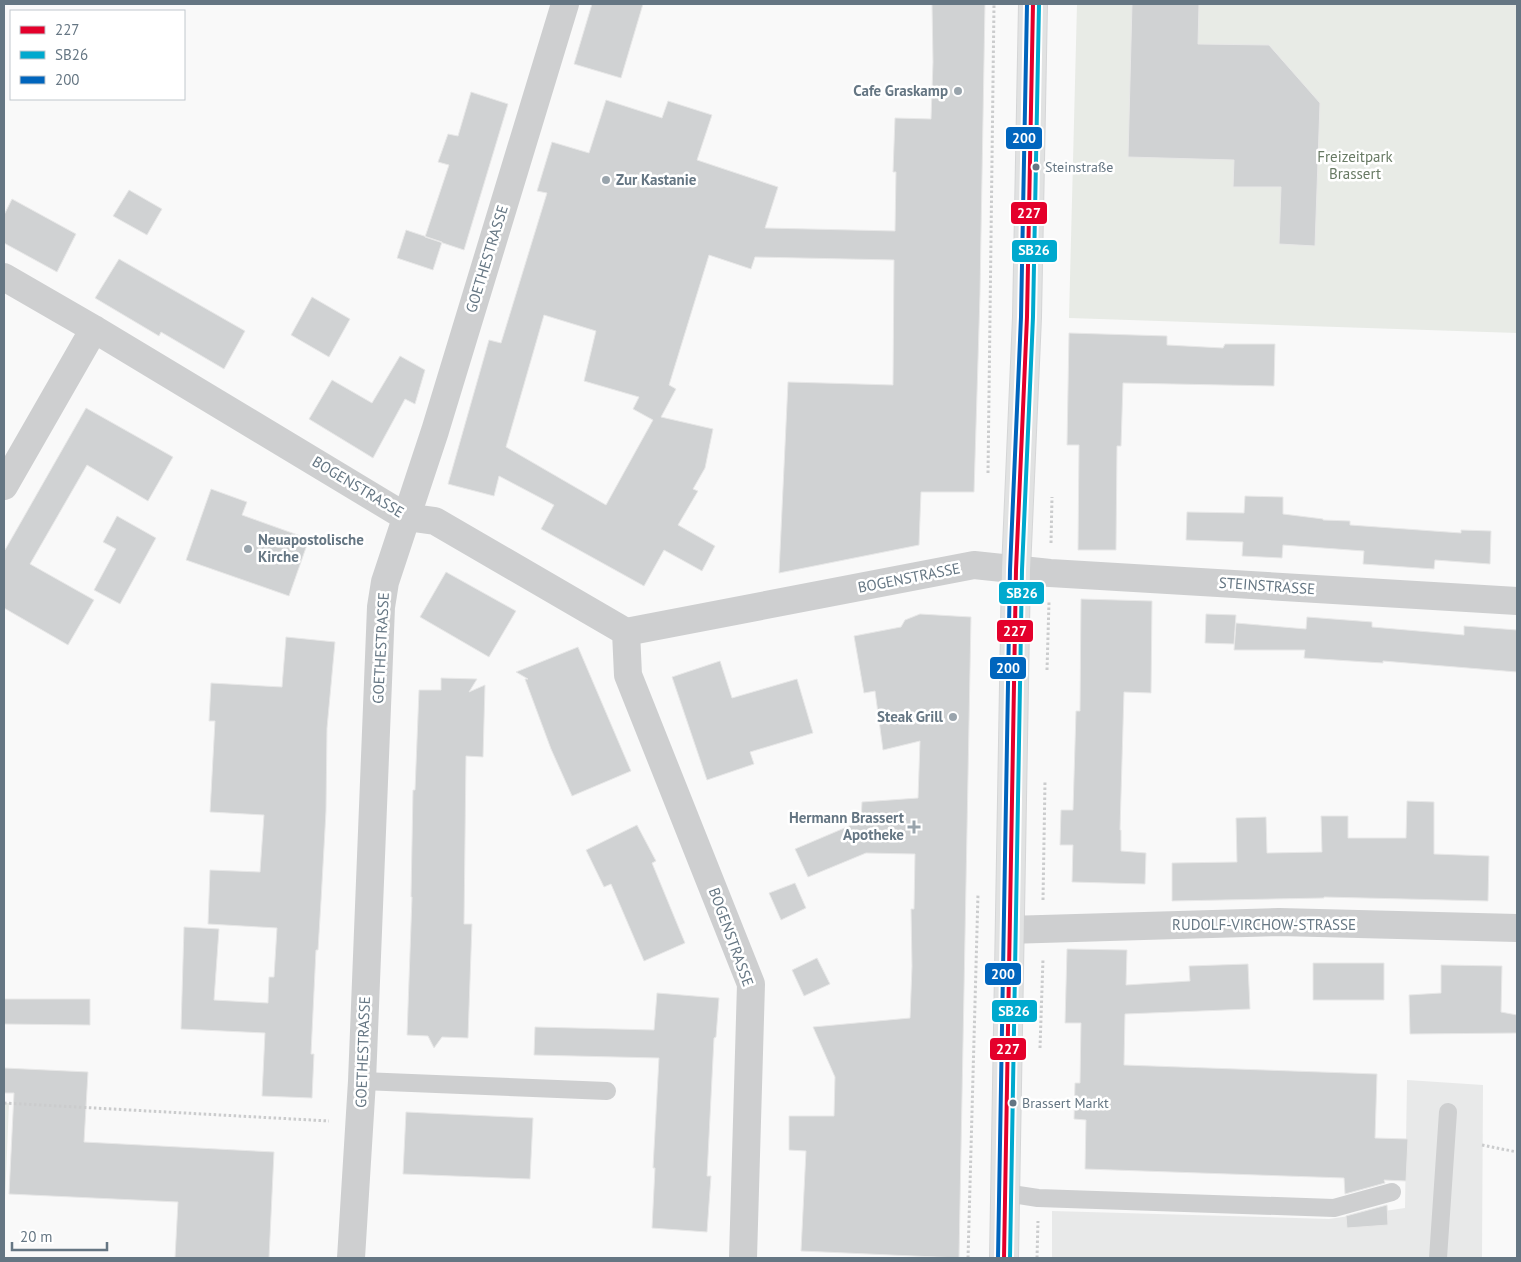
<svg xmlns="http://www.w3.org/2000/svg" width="1521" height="1262" font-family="'PT Sans',sans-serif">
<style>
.built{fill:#e8e9e9}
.green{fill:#e8ebe6}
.building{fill:#d0d2d3;stroke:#e8e8e8;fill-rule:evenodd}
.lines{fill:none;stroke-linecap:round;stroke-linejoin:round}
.secondary-casing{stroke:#d5d6d7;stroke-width:30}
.path{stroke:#cbcccd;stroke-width:3;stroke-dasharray:2.5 2.5;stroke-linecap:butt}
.lane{stroke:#cecfd0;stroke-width:18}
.street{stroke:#cecfd0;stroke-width:28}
.secondary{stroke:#e1e2e2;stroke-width:28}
.bus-1-casing{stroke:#fff;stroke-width:8}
.bus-2-casing{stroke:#fff;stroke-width:8}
.bus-3-casing{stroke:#fff;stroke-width:8}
.bus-1{stroke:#e4002b;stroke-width:4}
.bus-2{stroke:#00a9ce;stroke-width:4}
.bus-3{stroke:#0065bd;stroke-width:4}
.poi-dot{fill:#99a4ac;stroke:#fff;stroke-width:2}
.bus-dot{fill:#657683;stroke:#fff;stroke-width:2}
.labels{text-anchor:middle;stroke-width:5;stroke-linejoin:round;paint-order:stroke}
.bus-label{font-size:14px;fill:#657683;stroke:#fff;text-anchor:start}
.poi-label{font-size:15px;font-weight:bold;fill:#657683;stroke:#fff;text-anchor:end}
.park-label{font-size:15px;fill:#687a64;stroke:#fff}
.street-label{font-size:15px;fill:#657683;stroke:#fff}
.line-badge{stroke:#fff;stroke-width:2}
.badge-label{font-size:14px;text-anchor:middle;font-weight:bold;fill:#fff}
</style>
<rect width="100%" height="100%" fill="#f9f9f9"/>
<path class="built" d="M1407 1080 1483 1085 1482 1258H1052V1211L1329 1219 1405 1208Z"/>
<path class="green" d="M1077 4H1517V333L1069 318Z
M4 1103H9L4 1225Z"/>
<path class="building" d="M592 4H643L621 78 574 64Z
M932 4H985L980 294 974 492H921L919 545 779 573 788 382 893 385 894 260 755 257 751 269 709 255 669 385 676 389 661 417 713 429 705 468 693 489 698 491 678 525 715 546 702 571 664 550 644 586 541 529 554 505 499 476 494 496 448 484 489 340 501 343 547 193 537 191 552 142 589 153 606 100 662 118 668 101 712 115 697 160 778 187 765 228 895 231 896 172H893L895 118 931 119 933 62ZM544 315 596 331 584 381 639 397 633 409 653 420 606 505 506 447Z
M1132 4H1199L1198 44 1269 45 1320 103 1315 246 1279 244 1281 187H1233L1234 160 1128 157Z
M471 92 508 104 464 250 425 237 449 165 438 162 448 134 458 136Z
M129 190 162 209 147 235 113 216Z
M12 199 76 234 57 272 4 243V215Z
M406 230 442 242 433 270 397 258Z
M119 259 245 331 224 369 161 332 159 336 95 298Z
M312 297 350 319 329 357 291 335Z
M1069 333 1167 336V345L1223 348 1225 344H1275L1274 386 1123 383 1121 446H1117L1116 550H1078L1079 445H1067Z
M400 356 425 370 415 404 405 399 373 458 309 419 332 380 372 403Z
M86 408 173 457 148 501 87 465 30 564 94 600 68 645 4 608V549L5 550Z
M211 489 247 502 242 515 309 539 289 596 186 560Z
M1245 496 1283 497V514L1323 519V520L1350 521V525L1461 533V530L1491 531 1490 564 1435 560 1434 569 1363 564 1364 551 1283 545 1282 558 1242 556 1243 542 1186 540 1187 512 1244 513Z
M117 516 156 538 120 604 94 590 116 549 103 542Z
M446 572 516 611 489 657 420 617Z
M1081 599 1152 601 1151 693 1124 692 1120 830H1121V851L1146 853 1145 884 1072 882 1073 845H1060L1061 810H1073L1076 711H1080Z
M920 614 971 617 959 1258 801 1251 806 1151 789 1150V1116H834L835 1077 813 1027 910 1018 912 966 911 909H914L915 854 866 853 808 877 795 849 861 821 862 802 918 798 920 741 883 750 875 691 864 693 854 636 901 627 905 620Z
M1206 614 1236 615 1234 644 1205 643Z
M1307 617 1372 622V627L1464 635V626L1517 630V672L1383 661V663L1304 658 1305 650H1234L1236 623 1306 629Z
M286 637 335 642 327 728 326 811 321 901 318 950H316L311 1054H314L312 1098 262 1096 265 1033 181 1029 184 927 219 929 214 1000 268 1003 269 977H274L277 928 208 924 210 870 260 872 264 815 210 812 215 721H209L211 683 282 687Z
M578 647 631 771 572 796 551 749 525 679H528L516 672Z
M720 661 732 698 797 679 813 733 750 752 754 764 707 780 672 677Z
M441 678 477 679 469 692 485 685 483 757 466 756 464 924H472L468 1038 442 1037 434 1048 428 1036 407 1035 412 897H411L413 790H415L419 690H441Z
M1407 801 1434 802V854L1489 856 1488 901 1324 897V898L1172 901V863L1237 862 1236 818 1266 817 1267 853 1322 852 1321 816H1348V838H1406Z
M637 825 656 861 652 863 685 943 644 961 611 884 604 887 586 850Z
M795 883 806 908 781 920 769 893Z
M1067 949 1127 950 1126 985 1190 981 1189 966 1248 964 1250 1009 1125 1014 1124 1065 1377 1074 1375 1138 1408 1139 1406 1181 1384 1180 1385 1183 1345 1194 1344 1178 1085 1169 1086 1120 1074 1119 1075 1083H1080L1081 1023H1065Z
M817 958 830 984 804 996 792 970Z
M1313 963H1384V1000H1313Z
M1441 965 1502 966 1501 1012 1517 1015V1033L1410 1034 1409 995 1441 993Z
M657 993 719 998 716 1037 714 1038 707 1176H711L707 1232 652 1228 655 1168H653L659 1058 534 1055 535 1027 654 1030Z
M4 999H90V1025L4 1024Z
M4 1068 88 1072 84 1142 274 1152 269 1258H175L178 1202 9 1194 14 1093H4Z
M406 1112 533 1118 530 1179 403 1174Z
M1387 1205 1388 1225 1347 1228 1346 1216Z"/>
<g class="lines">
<defs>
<path id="secondary" d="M1004 1258 1016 570 1027 317 1033 4"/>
</defs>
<use href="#secondary" class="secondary-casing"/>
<path class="path" d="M988 473 994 4
M1051 543 1052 497
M1047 670 1049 602
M1043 900 1045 781
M1040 1048 1043 959
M4 1103 329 1121
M1482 1145 1517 1152
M968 1258 978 894
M1037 1258 1038 1221"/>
<path class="lane" d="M362 1081 607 1091
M1005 1193 1038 1198 1334 1208 1392 1192
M1438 1258 1448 1112"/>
<path class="street" d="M4 277 94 329 406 517 435 521 626 632 974 565 1050 573 1517 601
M4 486 94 329
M626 632 628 675 751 984 743 1258
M1011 930 1279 922 1517 928
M351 1258 362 1081 381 607 385 582 435 431 565 4"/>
<use href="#secondary" class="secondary"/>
<defs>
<path id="bus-1" d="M1004 1258 1016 570 1027 317 1033 4"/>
<path id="bus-2" d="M1010 1258 1022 570 1033 317 1039 4"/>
<path id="bus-3" d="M998 1258 1010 570 1021 317 1027 4"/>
</defs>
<use href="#bus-1" class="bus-1-casing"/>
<use href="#bus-2" class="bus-2-casing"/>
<use href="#bus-3" class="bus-3-casing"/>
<use href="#bus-1" class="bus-1"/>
<use href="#bus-2" class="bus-2"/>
<use href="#bus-3" class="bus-3"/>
</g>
<g class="poi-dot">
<circle cx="958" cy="91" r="5"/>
<circle cx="606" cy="180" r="5"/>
<circle cx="248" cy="549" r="5"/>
<circle cx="953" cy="717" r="5"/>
<path d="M911.5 819.5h5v5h5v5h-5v5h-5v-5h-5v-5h5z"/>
</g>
<g class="bus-dot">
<circle cx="1036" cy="167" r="4.5"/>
<circle cx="1013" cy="1103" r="4.5"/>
</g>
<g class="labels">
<g class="bus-label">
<text x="1045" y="172">Steinstraße</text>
<text x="1022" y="1108">Brassert Markt</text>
</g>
<g class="poi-label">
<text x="948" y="96">Cafe Graskamp</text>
<text x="616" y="185" text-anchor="start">Zur Kastanie</text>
<text x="258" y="545" text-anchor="start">Neuapostolische<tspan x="258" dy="17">Kirche</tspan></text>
<text x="943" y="722">Steak Grill</text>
<text x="904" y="823">Hermann Brassert<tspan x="904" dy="17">Apotheke</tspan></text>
</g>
<g class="park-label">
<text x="1355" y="162">Freizeitpark<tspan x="1355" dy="17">Brassert</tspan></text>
</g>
<g class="street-label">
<text transform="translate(487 259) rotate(-73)" y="5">GOETHESTRASSE</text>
<text transform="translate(358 487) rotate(31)" y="5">BOGENSTRASSE</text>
<text transform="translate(909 578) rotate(-11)" y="5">BOGENSTRASSE</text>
<text transform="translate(1267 586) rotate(4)" y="5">STEINSTRASSE</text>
<text transform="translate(381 648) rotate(-87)" y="5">GOETHESTRASSE</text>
<text x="1264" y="930">RUDOLF-VIRCHOW-STRASSE</text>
<text transform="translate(731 937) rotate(70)" y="5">BOGENSTRASSE</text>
<text transform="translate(363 1052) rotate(-88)" y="5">GOETHESTRASSE</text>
</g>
</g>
<g class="line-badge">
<rect x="1005" y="126" width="38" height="24" rx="5" fill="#0065bd"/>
<rect x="1010" y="201" width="38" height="24" rx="5" fill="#e4002b"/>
<rect x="1011" y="239" width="47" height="24" rx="5" fill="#00a9ce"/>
<rect x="998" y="581" width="47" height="24" rx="5" fill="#00a9ce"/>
<rect x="996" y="619" width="38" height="24" rx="5" fill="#e4002b"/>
<rect x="989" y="656" width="38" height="24" rx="5" fill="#0065bd"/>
<rect x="984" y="962" width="38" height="24" rx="5" fill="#0065bd"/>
<rect x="991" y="999" width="47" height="24" rx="5" fill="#00a9ce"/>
<rect x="989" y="1037" width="38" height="24" rx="5" fill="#e4002b"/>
</g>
<g class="badge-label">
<text x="1024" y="143">200</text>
<text x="1029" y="218">227</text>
<text x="1034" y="255">SB26</text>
<text x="1022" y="598">SB26</text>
<text x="1015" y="636">227</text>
<text x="1008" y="673">200</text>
<text x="1003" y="979">200</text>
<text x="1014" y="1016">SB26</text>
<text x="1008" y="1054">227</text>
</g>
<rect width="1521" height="1262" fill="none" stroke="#657683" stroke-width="10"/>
<rect x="10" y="10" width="175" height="90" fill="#ffffff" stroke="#c1c8cd"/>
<rect x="20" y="26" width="25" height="8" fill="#e4002b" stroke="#c1c8cd"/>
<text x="55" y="35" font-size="15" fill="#657683">227</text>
<rect x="20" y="51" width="25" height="8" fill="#00a9ce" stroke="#c1c8cd"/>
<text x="55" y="60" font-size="15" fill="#657683">SB26</text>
<rect x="20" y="76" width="25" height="8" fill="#0065bd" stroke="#c1c8cd"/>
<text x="55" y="85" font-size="15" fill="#657683">200</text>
<path d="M12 1242v8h95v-8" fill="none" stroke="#657683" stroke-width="2.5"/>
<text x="20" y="1242" font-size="15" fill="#657683" stroke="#ffffff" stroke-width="4" paint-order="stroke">20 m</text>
</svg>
